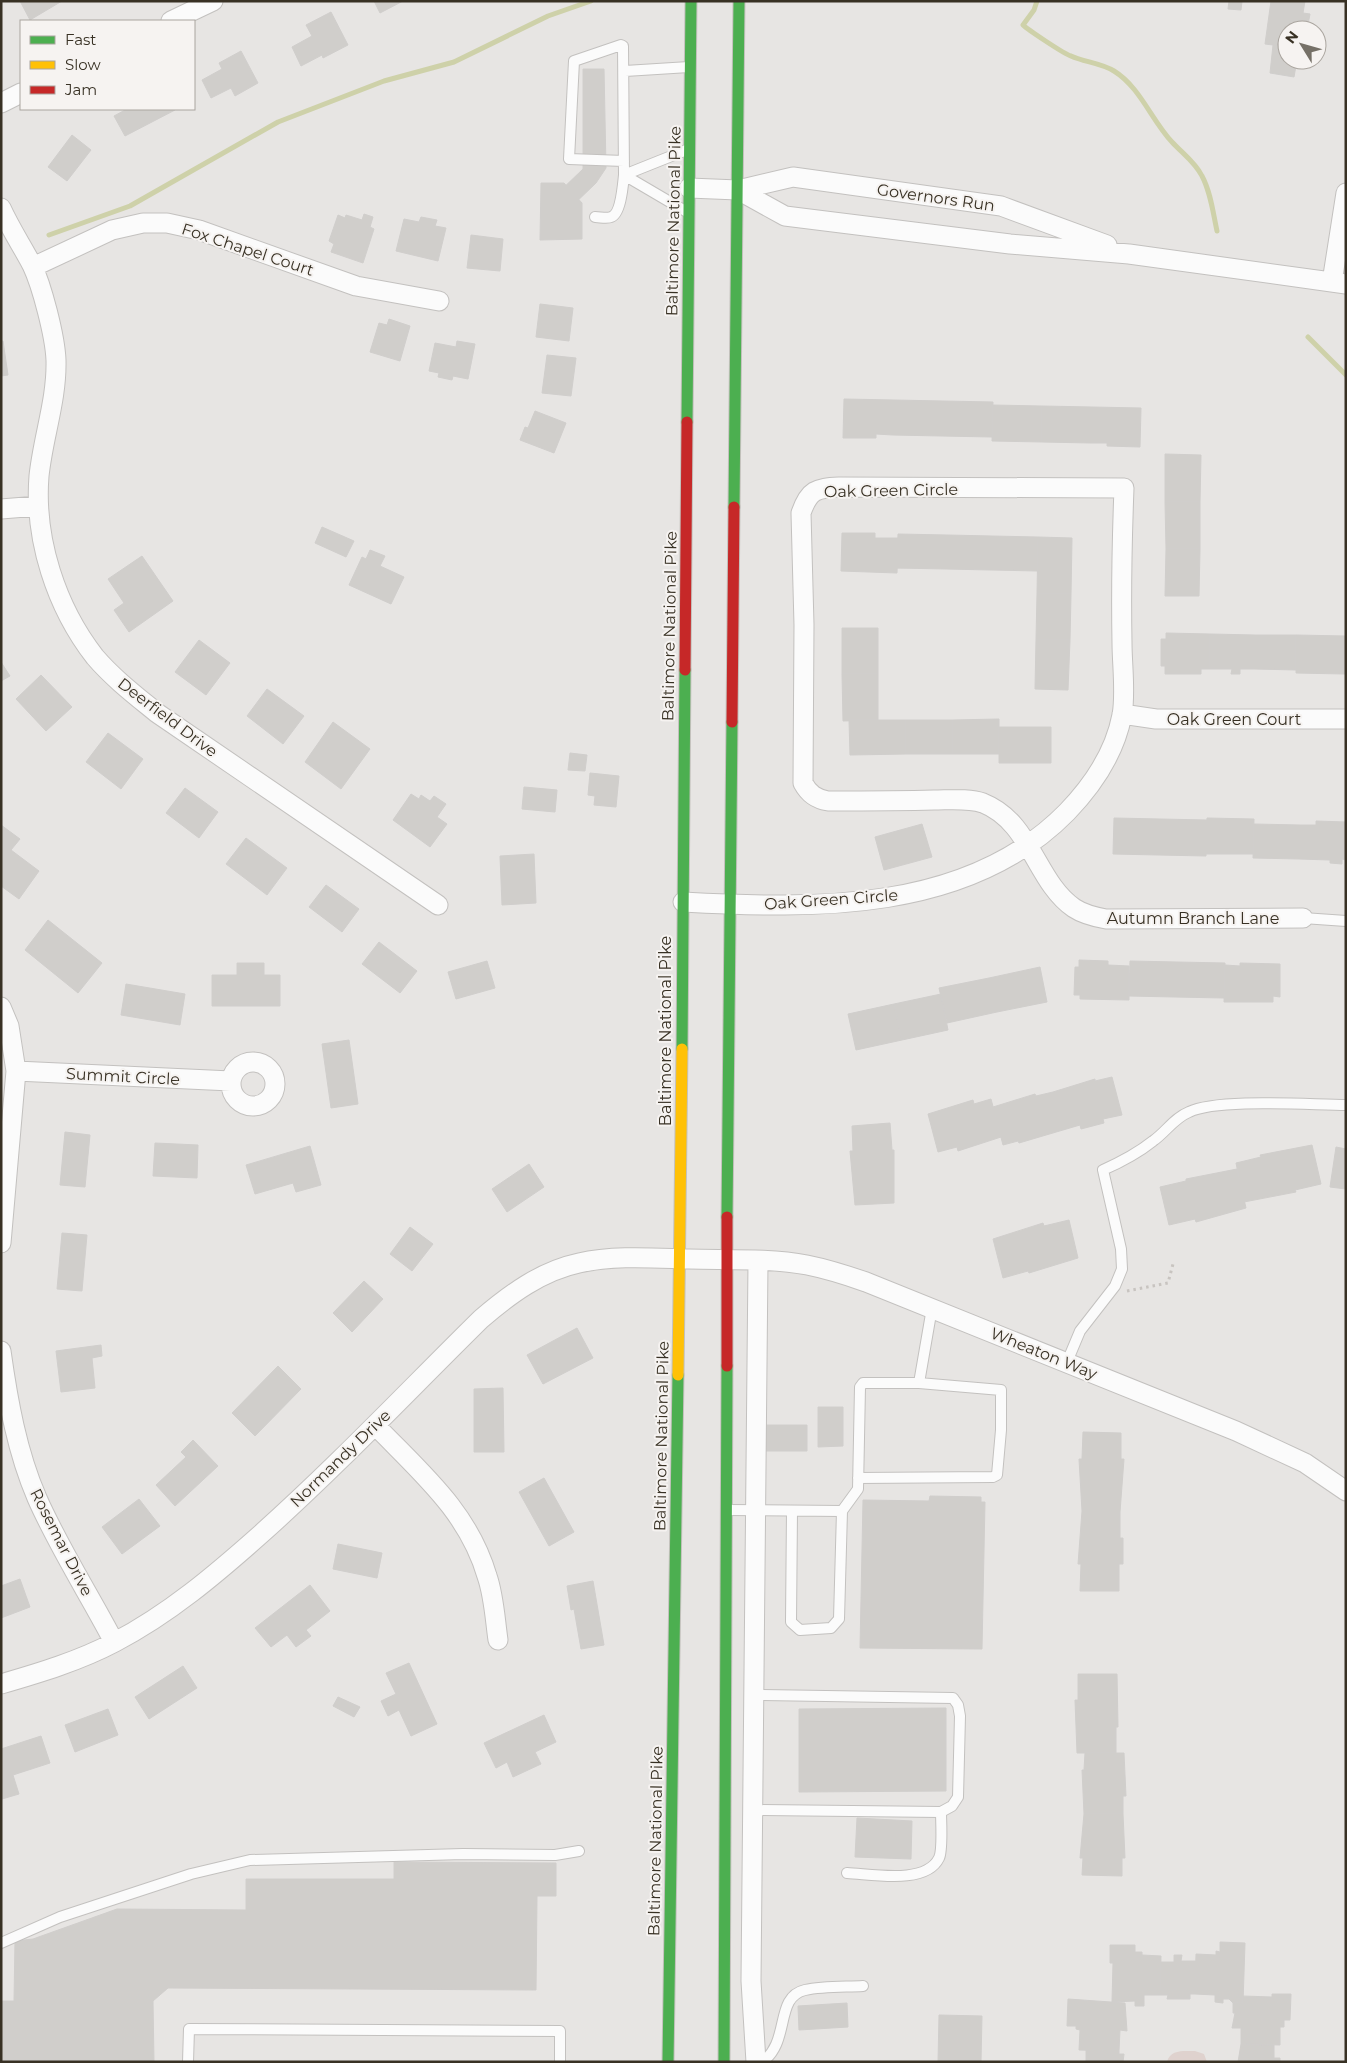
<svg xmlns="http://www.w3.org/2000/svg" width="1347" height="2063" font-family="Montserrat,sans-serif">
<style>
.green{fill:#dfd2ce}
.lines{fill:none;stroke-linecap:round;stroke-linejoin:round}
.stream{stroke:#ced1a9;stroke-width:5}
.building{fill:#d0cecb;stroke:#d0cecc}
.lane-casing{stroke:#c3c1bf;stroke-width:12}
.street-casing{stroke:#c3c1bf;stroke-width:21}
.fast-casing{stroke:#c3c1bc;stroke-width:13}
.slow-casing{stroke:#c3c1bc;stroke-width:13}
.jam-casing{stroke:#c3c1bc;stroke-width:13}
.path{stroke:#c8c4c0;stroke-width:3;stroke-dasharray:2.5 4;stroke-linecap:butt}
.lane{stroke:#fbfbfb;stroke-width:10}
.street{stroke:#fbfbfb;stroke-width:19}
.fast{stroke:#4caf50;stroke-width:11}
.slow{stroke:#ffc107;stroke-width:11}
.jam{stroke:#c62828;stroke-width:11}
.labels{text-anchor:middle;stroke-width:4;stroke-linejoin:round;paint-order:stroke}
.street-label{font-size:16px;fill:#383124;stroke:#f6f3f1}
</style>
<rect width="100%" height="100%" fill="#e7e5e3"/>
<path class="green" d="M1195 2051 1204 2054 1207 2062H1167C1170 2049 1184 2051 1195 2051Z"/>
<g class="lines">
<path class="stream" d="M1037 1 1034 10 1023 25C1027 29 1064 54 1071 56 1084 62 1101 63 1114 71 1140 87 1152 121 1172 142 1182 153 1195 162 1202 176 1211 193 1213 213 1217 231
M49 235 130 206 278 122 384 81 454 62 548 16 591 1
M1308 337 1346 375"/>
</g>
<path class="building" d="M20 1H62L30 20Z
M374 1H403L380 13Z
M1229 1H1242L1241 10 1228 9Z
M1271 1H1305L1303 13 1310 14 1307 30H1287V60H1297L1294 77 1270 73 1273 45 1265 44Z
M331 12 348 45 323 58 322 55 301 66 292 47 312 36 306 25Z
M241 51 258 83 235 96 231 88 211 98 202 80 222 69 219 63Z
M583 69H604L606 168 596 183 570 208 557 194 583 169Z
M127 109H174L175 110 125 136 114 116Z
M72 135 91 150 67 181 48 167Z
M541 183H564L582 203V239L540 240Z
M364 214 373 217 370 227 374 229 363 263 331 252 334 244 329 241 338 215 345 218 346 215 362 220Z
M421 217 437 220 435 226 446 228 438 261 396 251 404 219 419 222Z
M471 235 503 239 500 271 467 268Z
M540 304 573 308 569 341 536 337Z
M389 319 410 326 400 361 370 352 379 323 387 325Z
M1 341H3L8 375 1 376Z
M457 341 475 344 468 379 453 376 452 380 438 377 439 373 429 371 435 343 456 347Z
M547 355 576 358 571 396 542 393Z
M844 399 894 400 893 435 876 434V438H843Z
M894 400 943 401 942 436 893 435Z
M943 401 993 402 992 437 942 436Z
M993 405 1042 406V442L992 441Z
M1042 406 1092 407 1091 443 1042 442Z
M1092 407 1141 408 1140 447 1107 446V443H1091Z
M535 411 566 423 554 453 520 440 525 427 528 428Z
M1165 454 1201 455 1200 502H1165Z
M1165 502H1200V549H1166Z
M322 527 354 541 346 557 315 543Z
M842 533H875V538H898L897 573 841 571Z
M898 534 947 535 946 569 897 568Z
M947 535 992 536 991 570 946 569Z
M992 536 1038 537 1037 571 991 570Z
M1038 537 1072 538 1071 594H1037Z
M1166 549H1200L1199 596H1165Z
M370 550 385 556 380 566 404 577 391 604 349 585 362 557 366 559Z
M142 556 173 601 129 632 114 610 124 603 108 579Z
M1037 594H1071L1070 640H1036Z
M842 628H878V674H842Z
M1166 633 1210 634V669H1201V674H1165V666H1161V639H1166Z
M1210 634 1255 635 1254 669H1240V674H1231L1232 669H1210Z
M1255 635H1296V670L1254 669Z
M1296 635 1345 636 1344 674 1296 673Z
M1345 639H1346V674H1344Z
M199 640 230 663 206 695 175 672Z
M1036 640H1070L1068 690 1035 689Z
M1 662 10 676 1 681Z
M842 674H878V720L843 721Z
M41 675 72 707 46 731 16 699Z
M267 689 304 716 283 744 247 716Z
M999 719V754H953V720Z
M849 720H906V754L850 755Z
M906 720H953V754H906Z
M333 722 370 749 341 789 305 762Z
M999 727H1051V763H999Z
M108 733 143 759 121 789 86 762Z
M570 753 587 755 585 771 568 770Z
M590 773 619 776 616 807 594 805 595 796 588 795Z
M524 787 557 790 555 812 522 809Z
M185 788 218 812 199 838 166 813Z
M411 794 419 799 421 795 430 801 434 796 446 804 437 817 447 824 430 847 393 820Z
M1114 818 1160 819 1159 855 1113 854Z
M1207 818 1254 819 1253 854H1206Z
M1160 819 1207 820 1206 856 1159 855Z
M1316 821 1346 822V860L1342 859V864L1330 863V860L1299 859 1300 825H1316Z
M922 824 932 857 884 870 875 837Z
M1254 824 1300 825 1299 859 1253 858Z
M1 825 20 839 11 850 39 871 19 899 1 886Z
M246 838 287 868 267 895 226 864Z
M534 854 536 903 502 905 500 856Z
M326 885 359 909 342 932 309 907Z
M48 920 102 963 78 993 25 950Z
M379 942 417 971 400 993 362 964Z
M1079 960 1108 961V965L1129 966V1000L1080 999V995H1074L1075 967H1079Z
M487 961 495 988 456 999 448 972Z
M1130 961 1177 962 1175 997 1129 996Z
M1177 962 1225 963 1224 998 1175 997Z
M237 963H264V975H280V1006H212V975H237Z
M1240 963 1280 964V997L1273 996V1002H1224L1225 965 1240 966Z
M1040 967 1047 1002 997 1012 989 978Z
M989 978 997 1012 947 1023 939 988Z
M126 984 185 994 180 1025 121 1015Z
M941 994 948 1030 902 1040 894 1004Z
M894 1004 902 1040 856 1050 848 1014Z
M349 1040 358 1104 331 1108 322 1044Z
M1112 1077 1122 1115 1103 1119 1104 1123 1081 1129 1080 1125 1063 1130 1053 1092 1095 1079V1081Z
M1053 1092 1063 1130 1019 1143 1018 1141 1003 1145 993 1107 1035 1094 1036 1096Z
M991 1099 1001 1137 958 1151 957 1147 938 1152 928 1114 973 1100 974 1104Z
M890 1123 892 1150H894V1203L855 1205 850 1151H853L852 1126Z
M65 1132 90 1135 85 1187 60 1185Z
M155 1143 198 1145 197 1178 153 1176Z
M1312 1145 1321 1184 1295 1190 1296 1192 1244 1202 1236 1163 1261 1157 1260 1155Z
M310 1146 321 1185 296 1192 293 1183 255 1194 246 1165Z
M1336 1147 1346 1149V1189L1330 1187Z
M529 1164 544 1187 507 1212 492 1189Z
M1237 1169 1246 1208 1196 1222 1195 1219 1169 1225 1160 1187 1186 1181V1179Z
M1069 1220 1078 1258 1029 1273 1028 1271 1003 1278 993 1239 1043 1223 1044 1226Z
M410 1227 433 1244 412 1271 390 1254Z
M62 1233 87 1235 82 1291 57 1289Z
M364 1281 383 1299 352 1332 333 1313Z
M577 1328 593 1358 543 1384 527 1355Z
M101 1345 102 1356 92 1358 95 1388 61 1392 56 1351Z
M278 1366 301 1389 255 1436 232 1413Z
M503 1388 504 1452H474V1389Z
M818 1407H843V1446L818 1447Z
M766 1425H807V1451H766Z
M1083 1432 1121 1433V1459H1124L1120 1512 1082 1511 1079 1459H1082Z
M193 1440 218 1466 175 1506 156 1485 186 1457 181 1452Z
M544 1478 574 1532 549 1546 519 1492Z
M930 1496 981 1497V1502H985L982 1649 860 1648 863 1500 929 1501Z
M139 1499 160 1526 122 1554 102 1527Z
M1082 1511 1120 1512V1538H1123V1564H1119V1591H1080L1081 1564H1078Z
M338 1544 382 1553 377 1578 333 1569Z
M20 1579 30 1607 1 1618V1586Z
M593 1581 604 1645 581 1649 574 1609 571 1610 567 1586Z
M310 1585 330 1611 306 1630 311 1636 296 1647 287 1635 271 1647 255 1628Z
M409 1663 437 1724 411 1736 399 1710 388 1716 381 1701 396 1694 386 1673Z
M183 1666 197 1688 149 1719 135 1697Z
M1078 1674H1117L1118 1727H1116V1753H1077L1075 1700H1078Z
M338 1697 360 1707 354 1717 333 1706Z
M946 1708V1791L799 1792V1709Z
M108 1709 118 1735 75 1752 65 1725Z
M544 1715 556 1742 535 1752 541 1764 513 1777 507 1762 496 1768 484 1743Z
M41 1736 50 1763 13 1775 19 1794 2 1799 1 1749Z
M1085 1753H1124L1126 1796H1123V1814H1084L1082 1770H1084Z
M1084 1814H1123L1125 1858H1122V1876L1082 1875 1083 1858H1080Z
M857 1818 912 1821 911 1859 855 1857Z
M394 1862 556 1863V1896H537L536 1990 168 1988 153 2001 154 2062H1V2001H14L15 1941 33 1939 117 1909 246 1910V1879H394Z
M1220 1942 1245 1943 1243 2003H1233L1229 1999H1223V2003L1215 2002V1995L1195 1994 1196 1954 1216 1955V1951L1220 1952Z
M1110 1945H1135V1952H1142V1955L1161 1956 1160 1995H1144V2006H1135V2001L1112 2002 1113 1963H1110Z
M1174 1955H1182L1181 1961H1196L1195 1994H1190V1999H1167L1168 1995H1160L1161 1962H1174Z
M1272 1994H1291L1290 2020H1284V2027H1280V2045L1241 2044V2028H1232L1235 2013H1233V2003H1243V1996L1272 1997Z
M1068 1999 1125 2003 1127 2031 1120 2030 1119 2051 1079 2050 1080 2030 1076 2029V2026H1067Z
M847 2003 848 2027 799 2030 798 2006Z
M939 2015 982 2016 981 2062H938Z
M1241 2044 1274 2045V2058H1280V2062H1238Z
M1086 2050 1119 2051V2054H1124L1123 2062H1086Z"/>
<g class="lines">
<defs>
<path id="lane" d="M625 71 689 67
M687 212 624 175 689 149
M595 217C600 217 607 219 611 217 621 214 623 184 624 175L623 46 621 45 574 61 569 159 624 161
M1303 918 1346 921
M1067 1362 1080 1331 1115 1286 1122 1269 1121 1249 1103 1170C1121 1162 1138 1153 1153 1141 1166 1132 1174 1118 1189 1112 1218 1098 1310 1105 1346 1105
M919 1383 932 1308
M727 1510 842 1511
M792 1511 791 1622 800 1630 831 1628 839 1619 842 1511 858 1489 860 1387 863 1383H919L1001 1390V1430L997 1475 993 1477 858 1478
M752 1810 941 1812 952 1806 958 1797 960 1716 958 1705 953 1698 754 1695
M847 1873C872 1874 926 1885 939 1858 943 1850 941 1822 941 1812
M1 1943 60 1917 191 1874 250 1860 463 1854 555 1855 579 1851
M188 2062 189 2029 560 2031V2062
M762 2062C791 2042 774 1997 805 1990 823 1986 844 1987 863 1986"/>
<path id="street" d="M171 21 213 1
M1 103 21 93
M689 188 738 190 793 177 1001 206 1107 245
M738 190 785 216 1010 244 1129 254 1346 284
M1 208C10 228 22 246 32 265 42 286 55 336 56 360 57 400 43 437 39 476 34 539 56 607 95 657 113 678 135 695 157 713L438 905
M33 267 112 230 143 223H167L199 230 356 286 439 301
M1332 282 1346 193
M1 509 38 506
M1122 714 1156 719H1346
M683 902C814 909 968 913 1067 812 1093 785 1115 752 1122 715 1126 694 1122 664 1122 643 1121 591 1122 540 1124 488L839 487C816 488 809 490 801 513L804 625 803 783C809 794 816 799 828 801 863 801 899 801 934 800 949 800 969 798 983 803 1031 822 1036 882 1074 908 1083 914 1095 917 1106 919L1303 918
M1 1007 9 1026 16 1071 1 1243
M231 1084a22 22 0 1 1 44 0a22 22 0 1 1-44 0Z
M16 1071 231 1081
M1 1351C8 1401 17 1452 37 1498 58 1546 90 1596 114 1642
M375 1425C420 1472 468 1511 487 1576 494 1596 495 1619 498 1640
M1 1684C39 1673 79 1661 115 1642 169 1614 216 1574 261 1534 337 1466 408 1391 481 1319 509 1295 541 1271 579 1263 614 1255 653 1258 689 1259 728 1260 769 1258 807 1265 827 1269 846 1275 866 1282L1236 1431 1305 1463 1346 1491
M756 2062 751 1981 758 1262"/>
<path id="fast" d="M687 422 691 1
M734 507 739 1
M682 1049 685 670
M727 1217 732 722
M668 2062 678 1375
M724 2062 727 1366"/>
<path id="slow" d="M678 1375 682 1049"/>
<path id="jam" d="M685 670 687 422
M732 722 734 507
M727 1366V1217"/>
</defs>
<use href="#lane" class="lane-casing"/>
<use href="#street" class="street-casing"/>
<use href="#fast" class="fast-casing"/>
<use href="#slow" class="slow-casing"/>
<use href="#jam" class="jam-casing"/>
<path class="path" d="M1127 1291 1168 1283 1173 1264"/>
<use href="#lane" class="lane"/>
<use href="#street" class="street"/>
<use href="#fast" class="fast"/>
<use href="#slow" class="slow"/>
<use href="#jam" class="jam"/>
</g>
<g class="labels">
<g class="street-label">
<text transform="translate(936 197) rotate(8)" y="6">Governors Run</text>
<text transform="translate(673 221) rotate(-89)" y="6">Baltimore National Pike</text>
<text transform="translate(248 249) rotate(18)" y="6">Fox Chapel Court</text>
<text transform="translate(891 490) rotate(-1)" y="6">Oak Green Circle</text>
<text transform="translate(669 626) rotate(-89)" y="6">Baltimore National Pike</text>
<text transform="translate(168 717) rotate(37)" y="6">Deerfield Drive</text>
<text x="1234" y="725">Oak Green Court</text>
<text transform="translate(831 899) rotate(-4)" y="6">Oak Green Circle</text>
<text x="1193" y="924">Autumn Branch Lane</text>
<text transform="translate(665 1031) rotate(-90)" y="6">Baltimore National Pike</text>
<text transform="translate(123 1076) rotate(3)" y="6">Summit Circle</text>
<text transform="translate(1044 1353) rotate(22)" y="6">Wheaton Way</text>
<text transform="translate(661 1436) rotate(-89)" y="6">Baltimore National Pike</text>
<text transform="translate(340 1458) rotate(-44)" y="6">Normandy Drive</text>
<text transform="translate(62 1542) rotate(63)" y="6">Rosemar Drive</text>
<text transform="translate(655 1841) rotate(-89)" y="6">Baltimore National Pike</text>
</g>
</g>
<rect width="1347" height="2063" fill="none" stroke="#383124" stroke-width="5"/>
<rect x="20" y="20" width="175" height="90" fill="#f6f3f1" stroke="#aaa59f"/>
<rect x="30" y="36" width="25" height="8" fill="#4caf50" stroke="#aaa59f"/>
<text x="65" y="45" font-size="15" fill="#383124">Fast</text>
<rect x="30" y="61" width="25" height="8" fill="#ffc107" stroke="#aaa59f"/>
<text x="65" y="70" font-size="15" fill="#383124">Slow</text>
<rect x="30" y="86" width="25" height="8" fill="#c62828" stroke="#aaa59f"/>
<text x="65" y="95" font-size="15" fill="#383124">Jam</text>
<g transform="translate(1302 45) rotate(307)"><circle r="24" fill="#f6f3f1" stroke="#aaa59f"/>
<path d="M0-4L9 19L0 12L-9 19Z" fill="#757067"/>
<text y="-8" font-size="14" font-weight="bold" text-anchor="middle" fill="#383124">N</text>
</g>
</svg>
